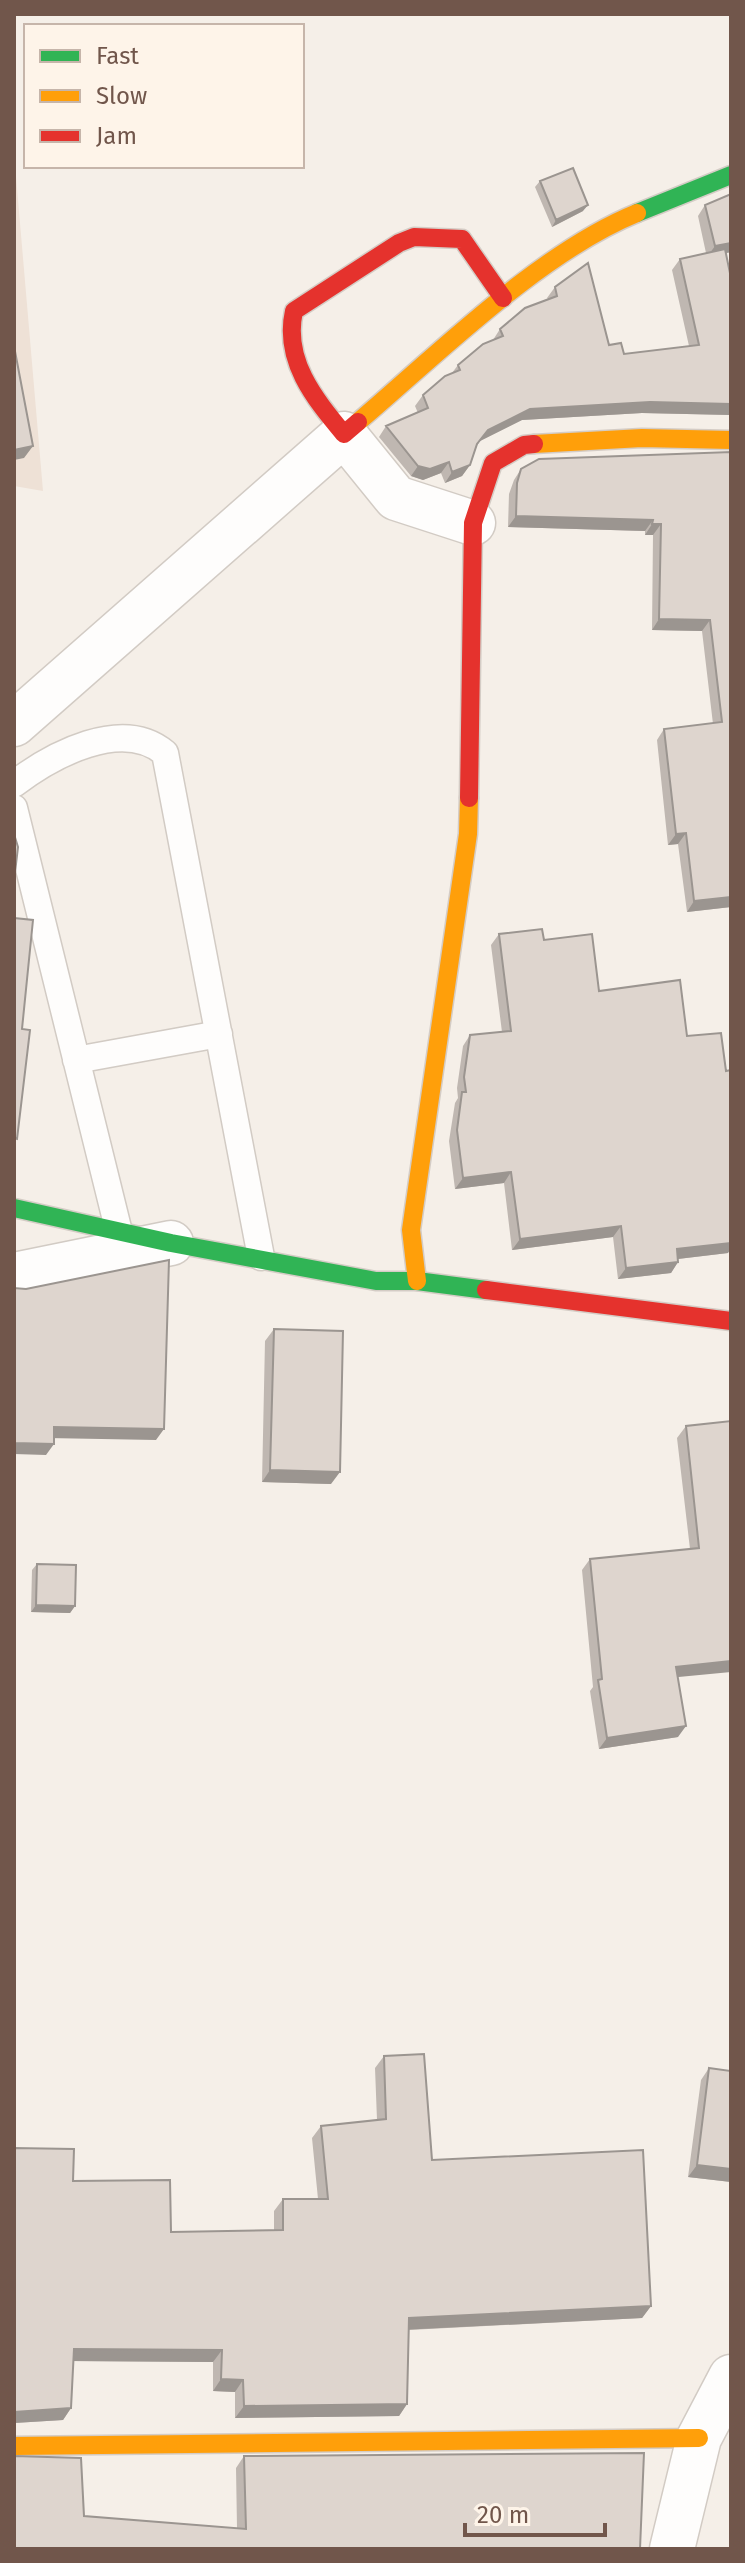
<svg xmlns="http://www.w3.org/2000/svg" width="745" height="2563" font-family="'Fira Sans',sans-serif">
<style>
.residential{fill:#eee1d6}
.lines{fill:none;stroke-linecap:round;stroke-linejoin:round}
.lane-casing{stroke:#d2cbc4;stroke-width:29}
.street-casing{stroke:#d2cbc4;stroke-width:47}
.fast-casing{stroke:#d4ccc5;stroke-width:21}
.slow-casing{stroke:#d4ccc5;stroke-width:21}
.jam-casing{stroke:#d4ccc5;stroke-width:21}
.lane{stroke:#fefdfc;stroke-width:26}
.street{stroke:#fefdfc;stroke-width:44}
.fast{stroke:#30b455;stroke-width:18}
.slow{stroke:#ff9f0a;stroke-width:18}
.jam{stroke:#e5322d;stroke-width:18}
.wall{fill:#bfb7b1}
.shaded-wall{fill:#9b9590}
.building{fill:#ded5ce;stroke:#9b9590;stroke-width:2}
</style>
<rect width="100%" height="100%" fill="#f5efe8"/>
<path class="residential" d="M14 153 43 491 14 486Z"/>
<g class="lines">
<defs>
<path id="lane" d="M14 784C52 755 122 717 165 753L261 1257
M14 808 119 1232
M76 1060 219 1034"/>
<path id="street" d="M14 724 344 434 396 498 473 523
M14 1275 171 1243
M672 2549 699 2438 731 2377"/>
<path id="fast" d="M637 213 731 175
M14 1208 171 1243 376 1281H417L486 1290"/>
<path id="slow" d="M358 422C438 354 539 253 637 213
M534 444 642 438 731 440
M417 1281 411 1230 468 834 469 798
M14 2446 699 2438"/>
<path id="jam" d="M358 422 344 434C314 398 283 360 294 311L399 243 414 237 462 239 503 298
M469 798 473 523 493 463 524 445 534 444
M486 1290 731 1321"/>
</defs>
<use href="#lane" class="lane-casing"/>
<use href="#street" class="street-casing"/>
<use href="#fast" class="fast-casing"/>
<use href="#slow" class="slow-casing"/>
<use href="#jam" class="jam-casing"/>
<use href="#lane" class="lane"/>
<use href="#street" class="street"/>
<use href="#fast" class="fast"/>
<use href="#slow" class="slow"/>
<use href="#jam" class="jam"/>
</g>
<path class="wall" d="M540 181 583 211 552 227 535 187Z
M705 205 731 252 726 253 731 415 642 413 522 420 480 441 476 447 470 465 462 476 445 483 441 473 423 480 411 476 379 437 386 426 418 413 415 406 423 395 452 373 458 365 493 340 500 329 548 299 547 298 555 287 609 345 624 354 689 346 672 270 680 259 706 253 698 216Z
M731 452V907L687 912 678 844 668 845 657 740 664 729 713 724 702 631 652 630 653 535H645V531L508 527 509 494 514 480 521 469Z
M499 934 544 940 599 991 687 1036 726 1071 728 1253 678 1259V1262L671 1273 618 1279 613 1237 512 1250 504 1183 455 1189 449 1141 455 1103 458 1098 457 1088 463 1046 470 1035 502 1032 491 945Z
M274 1329 331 1484 262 1482 265 1341Z
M731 1421 678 1677V1737L599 1749 590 1691 593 1687 582 1570 590 1559 690 1549 677 1438 686 1426Z
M37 1564 75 1606 70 1613 31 1612 32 1570Z
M384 2056 432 2160 651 2306 642 2318 409 2330 407 2404 399 2416 235 2418V2392L213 2391V2362L73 2361 71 2408 63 2420 14 2423V2148L73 2181 171 2232 274 2230V2211L283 2199H318L312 2138 321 2126 377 2120 375 2068Z
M709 2068 731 2182 688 2177 701 2080Z
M244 2456 640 2549H14L84 2516 237 2528 236 2468Z"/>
<path class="shaded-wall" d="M588 205 583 211 552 227 556 220Z
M731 243V252L707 257 715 246Z
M650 402 731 404V415L642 413 522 420 480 441 469 455 488 430 530 409Z
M33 446 24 458 14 460V450Z
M449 462 441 473 423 480 411 476 418 466Z
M470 465 462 476 445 483 452 472Z
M516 516 653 520 645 531 508 527Z
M652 524H661L653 535H645Z
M659 619 710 620 702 631 652 630Z
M686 833 678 844 668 845 676 834Z
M731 897V907L687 912 694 901Z
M511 1172 504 1183 455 1189 463 1178Z
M621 1226 613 1237 512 1250 520 1239Z
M731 1239V1249L728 1253 669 1260 677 1249Z
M678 1262 671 1273 618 1279 626 1268Z
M54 1427 164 1429 156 1440 47 1438Z
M14 1443 54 1444 46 1455 14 1454Z
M270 1470 340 1472 331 1484 262 1482Z
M36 1605 75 1606 70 1613 31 1612Z
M731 1661V1672L668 1678 676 1667Z
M686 1726 678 1737 599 1749 607 1738Z
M697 2165 731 2169V2182L688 2177Z
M651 2306 642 2318 400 2330 409 2318Z
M74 2349 222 2350 213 2362 66 2361Z
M221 2379 243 2380 235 2392 213 2391Z
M407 2404 399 2416 235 2418 244 2406Z
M71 2408 63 2420 14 2423V2412Z"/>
<path class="building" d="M573 168 588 205 556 220 540 181Z
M731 194V243L715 246 705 205Z
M725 249 731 278V404L650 402 530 409 488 430 477 444 470 465 452 472 449 462 430 469 418 466 386 426 428 408 423 395 445 376 460 370 458 365 483 344 503 336 500 329 525 308 557 296 555 287 588 263 609 345 621 343 624 354 699 345 680 259Z
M14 346 33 446 14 450Z
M731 452V897L694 901 686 833 676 834 664 729 722 722 710 620 659 619 661 524H652L653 520 516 516 517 483 521 469 539 459Z
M14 834 18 847 14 881Z
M14 918 33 920 22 1029 30 1030 17 1139 14 1138Z
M542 929 544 940 592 934 599 991 680 980 687 1036 721 1033 726 1071 731 1070V1243L677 1249 678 1262 626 1268 621 1226 520 1239 511 1172 463 1178 457 1130 462 1092H466L464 1077 470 1035 511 1031 499 934Z
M169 1260 164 1429 54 1427V1444L14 1443V1288L26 1289Z
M274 1329 343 1331 340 1472 270 1470Z
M731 1421V1661L676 1667 686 1726 607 1738 598 1680 602 1679 590 1559 699 1548 686 1426Z
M37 1564 76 1565 75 1606 36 1605Z
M424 2054 432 2160 643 2150 651 2306 409 2318 407 2404 244 2406 243 2380 221 2379 222 2350 74 2349 71 2408 14 2412V2148L74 2149 73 2181 170 2180 171 2232 283 2230V2199H328L321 2126 386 2119 384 2056Z
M709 2068 731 2071V2169L697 2165Z
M644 2453 640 2549H14V2456L81 2458 84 2516 246 2529 244 2456Z"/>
<rect width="745" height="2563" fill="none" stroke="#71564b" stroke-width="32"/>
<rect x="24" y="24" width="280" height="144" fill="#fef4e9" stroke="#c6b5aa" stroke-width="2"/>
<rect x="40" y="50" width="40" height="12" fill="#30b455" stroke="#c6b5aa" stroke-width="2"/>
<text x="96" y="64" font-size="24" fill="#71564b">Fast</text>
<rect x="40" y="90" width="40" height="12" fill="#ff9f0a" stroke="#c6b5aa" stroke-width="2"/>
<text x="96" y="104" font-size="24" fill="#71564b">Slow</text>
<rect x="40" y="130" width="40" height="12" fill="#e5322d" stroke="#c6b5aa" stroke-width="2"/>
<text x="96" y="144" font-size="24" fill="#71564b">Jam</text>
<path d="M465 2523v12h140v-12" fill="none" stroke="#71564b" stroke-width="4"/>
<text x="477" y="2523" font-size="24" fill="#71564b" stroke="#fef4e9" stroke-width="6" paint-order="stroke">20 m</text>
</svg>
